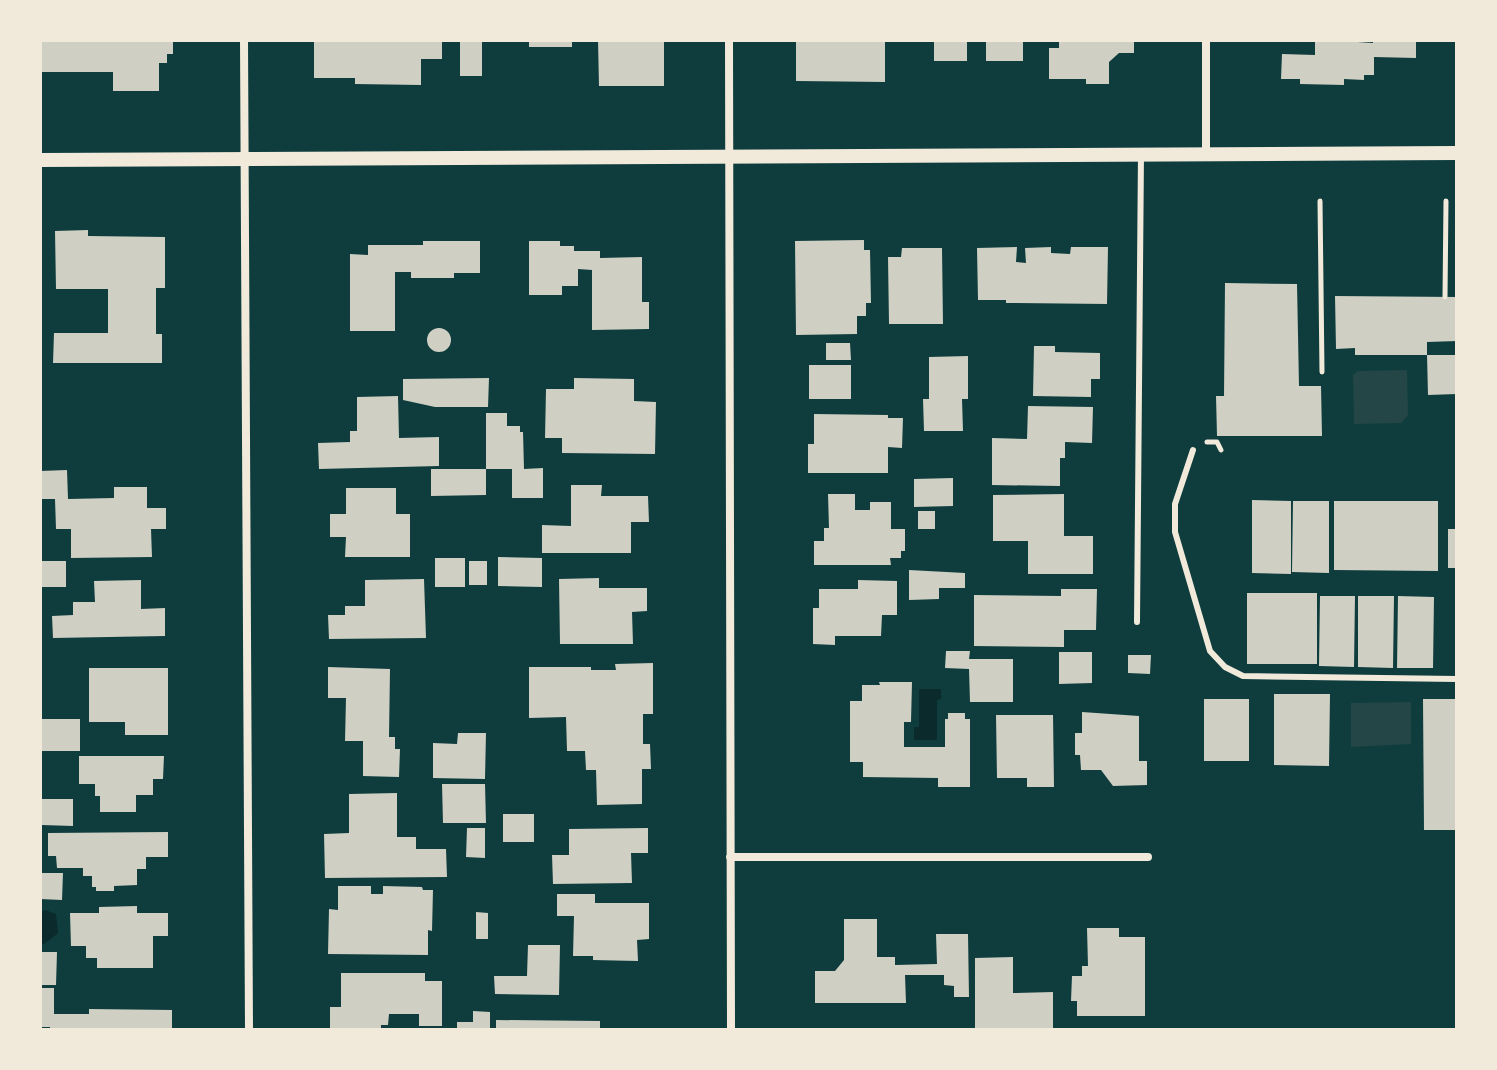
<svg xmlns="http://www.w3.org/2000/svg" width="1497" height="1070" font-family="Jost,sans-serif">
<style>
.green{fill:#244646}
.water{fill:#0a2a2b}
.building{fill:#cfcfc3}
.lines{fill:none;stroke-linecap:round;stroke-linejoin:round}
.path{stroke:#f1e9da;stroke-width:5}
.service{stroke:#f1e9da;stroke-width:6}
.minor{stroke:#f1e9da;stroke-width:8}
.tertiary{stroke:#f1e9da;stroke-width:14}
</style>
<rect width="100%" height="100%" fill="#0f3d3e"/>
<path class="green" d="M1407 370 1408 415 1401 423 1354 424 1353 375 1358 371Z
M1411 702V744L1351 747V703Z"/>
<path class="water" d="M919 689H941V699L937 700V740H914V727H919Z
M45 910 56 914 58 933 44 944H40V913Z"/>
<path class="building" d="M40 40H173V54H167V63H159V91H113V72H40Z
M314 40H442V59H421V85L355 84V78H314Z
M460 40H482V76H460Z
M529 40H572V47H529Z
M598 40H664V86H599Z
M796 40H885V82L796 81Z
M934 40H967V61H934Z
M986 40H1023V61H986Z
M1059 40H1134V53H1119L1109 62V84H1086V79H1049V48H1059Z
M1326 40 1373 43V40H1416V58L1374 57V75H1364V80L1344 79V85L1300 84V79H1281L1282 54 1315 55V41Z
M88 230V236L165 237V288H156V334H162V363H53L54 333H108V289H56L55 231Z
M864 240V250H870L871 303H866V316H857V334L796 335 795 241Z
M423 241H480V273H454V278H411V272H395V331H350V254L368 255V245H423Z
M529 241H560V246H574V251H600V258L642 257V302H649V329L592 330V270L578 269V286H562V295H529Z
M1017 247 1016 262 1026 263 1025 248 1051 247V253L1070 254 1071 247H1108L1107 304 1006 303V300H978L977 248Z
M902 248H942L943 324H889L888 257H901Z
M1225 283 1297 284 1299 386H1321L1322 436H1217L1216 396H1224Z
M1335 296 1457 297V341L1427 342V355H1355V348L1336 349Z
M427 340a12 12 0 1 1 24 0a12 12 0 1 1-24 0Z
M826 343H850L851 360H826Z
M1034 346H1055V352L1100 353V379H1091V397L1033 396Z
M1427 355H1457V394L1428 395Z
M968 356V399H962L963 431H924L923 399H929V357Z
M809 365H851V399H809Z
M489 378 488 407H435L403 400V379Z
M574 378 634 379V401L656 402 655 454 562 453V438H545L546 389H574Z
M398 396 399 438 439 437V466L319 469 318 443 350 442V431H357V397Z
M1028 406 1093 407 1092 443 1065 442V458H1060V486L992 485V438L1027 439Z
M486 413H507V426H520V432H523L524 469 543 468V498H512V469H486V495L431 496V469H486Z
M814 414 888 415V418H903L902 448 888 447V473H808V444H814Z
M67 470 68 499 114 498V487H147V508H166V529H151L152 557 71 558V529H56L55 499H40V471Z
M953 478V506L914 507V479Z
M571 485H602L601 496H648L649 522H631V553H542V525L571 526Z
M346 488H396V514H410V557H345L346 537H330V514H346Z
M828 494H855V510H870V502H891V529H905V551H901V558H890L891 565H814V541H824V528H829Z
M1064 494V536H1093V574H1028V541H993V495Z
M1252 500 1291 501V574L1252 573Z
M1293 501H1329V573L1292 572Z
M1334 501H1438V571L1334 570Z
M918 511H935V529H918Z
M1448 529H1457V568H1448Z
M498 557 542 558V587L498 586Z
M435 558H465V587H435Z
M40 561H66V587H40Z
M469 561H487V585H469Z
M909 570 965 573V588H939V599L909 600Z
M599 578V588H647V611L632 612 633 644H560L559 579Z
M424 579 426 638 329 639 328 615H345V606H365V580Z
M141 580V609L165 608V636L53 638 52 616 73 615V602H95L94 581Z
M858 580 897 581V615H882L881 636H835V645L813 644V608H819V589H858Z
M1061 589H1097L1096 630H1064V647L974 646V595L1061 596Z
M1247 593H1317V664H1247Z
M1320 596H1355L1354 667 1319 666Z
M1358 596H1394L1393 668 1358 667Z
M1398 596 1434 597 1433 668H1397Z
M946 651H970L969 659H1013V702H970L969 669 945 668Z
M1059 652H1092V683L1059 684Z
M1128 655H1151L1150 674 1128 673Z
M653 663V714H643V744H650L651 769H642V804L597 805 596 770H586L585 751H567L566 717 529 718V667H591V670H616L615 664Z
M328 667 390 669 389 737H395V749H400L399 777 363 776V741H345L346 698H328Z
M89 668H168V735H125V722H89Z
M879 682H912L911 722H904V747H945V719H948V713H965V719H970V787H938V778L863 777V762H850V701H862V685H880Z
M1274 694H1330L1329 766 1274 765Z
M1204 699H1249V761H1204Z
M1423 699H1457V830H1424Z
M1082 712 1139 716V761H1147V785L1113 786 1101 770H1081L1080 755H1075V733H1082Z
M996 715H1053L1054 787H1027V778H997Z
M40 719H80V751H40Z
M458 733H486L485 779 433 778V743L457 744Z
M79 756H164L163 779H153V795H136V812H100V796H95V784H79Z
M442 784H485L486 823H443Z
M397 793V837H416V849H446L447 877 325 878 324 834 349 833V794Z
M42 799H73V826L42 825Z
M503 814H534V842H503Z
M467 828H485V858L466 857Z
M648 828V853H631L632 883 553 884 552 855H569V829Z
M168 832V857H146V869H137V885L114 886V891H96V887H92V876H83V868H57L56 856H48V833Z
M40 873H63L62 900 40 899Z
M338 886H371V894H383V886L422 887 423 890H433L432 931 428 930V955L328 954 329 909 338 910Z
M557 894H595V903H649V939L637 940 638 961 593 960V956H573L574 916H557Z
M137 906V913H168V936H153V968H97V958H86V946H71L70 913H99V907Z
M476 912 488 913V939H476Z
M844 919H877V957H895V965L937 964 936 934H968L969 997H954V986L944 985V975H905L906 1003H815V971H835L844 960Z
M1087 928H1119V937H1145V1016H1077V1001H1071L1072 976H1082V966H1088Z
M528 945H560L559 995 495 994 494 976H527Z
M40 952H57L56 985H40Z
M1013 957V993L1053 992V1030H975V958Z
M341 973H425V981H442V1026H419V1014H389L388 1025H381V1030H330V1007H341Z
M40 988H54V1014H89V1009L172 1010V1030H50V1027H40Z
M473 1011 490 1012V1030H457V1022H473Z
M496 1020 600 1021V1030H496Z"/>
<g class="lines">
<path class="path" d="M1320 201 1322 372
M1445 297 1446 201
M1207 442H1217L1221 450"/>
<path class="service" d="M1193 450 1175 504V532L1210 651 1225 667 1243 676 1457 679
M1137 622 1141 153"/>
<path class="minor" d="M244 40 249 1030
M729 40 731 1030
M1206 40V153
M730 857H1148"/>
<path class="tertiary" d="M40 160 1457 153"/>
</g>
<rect width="1497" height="1070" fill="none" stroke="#f1e9da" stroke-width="84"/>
</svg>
